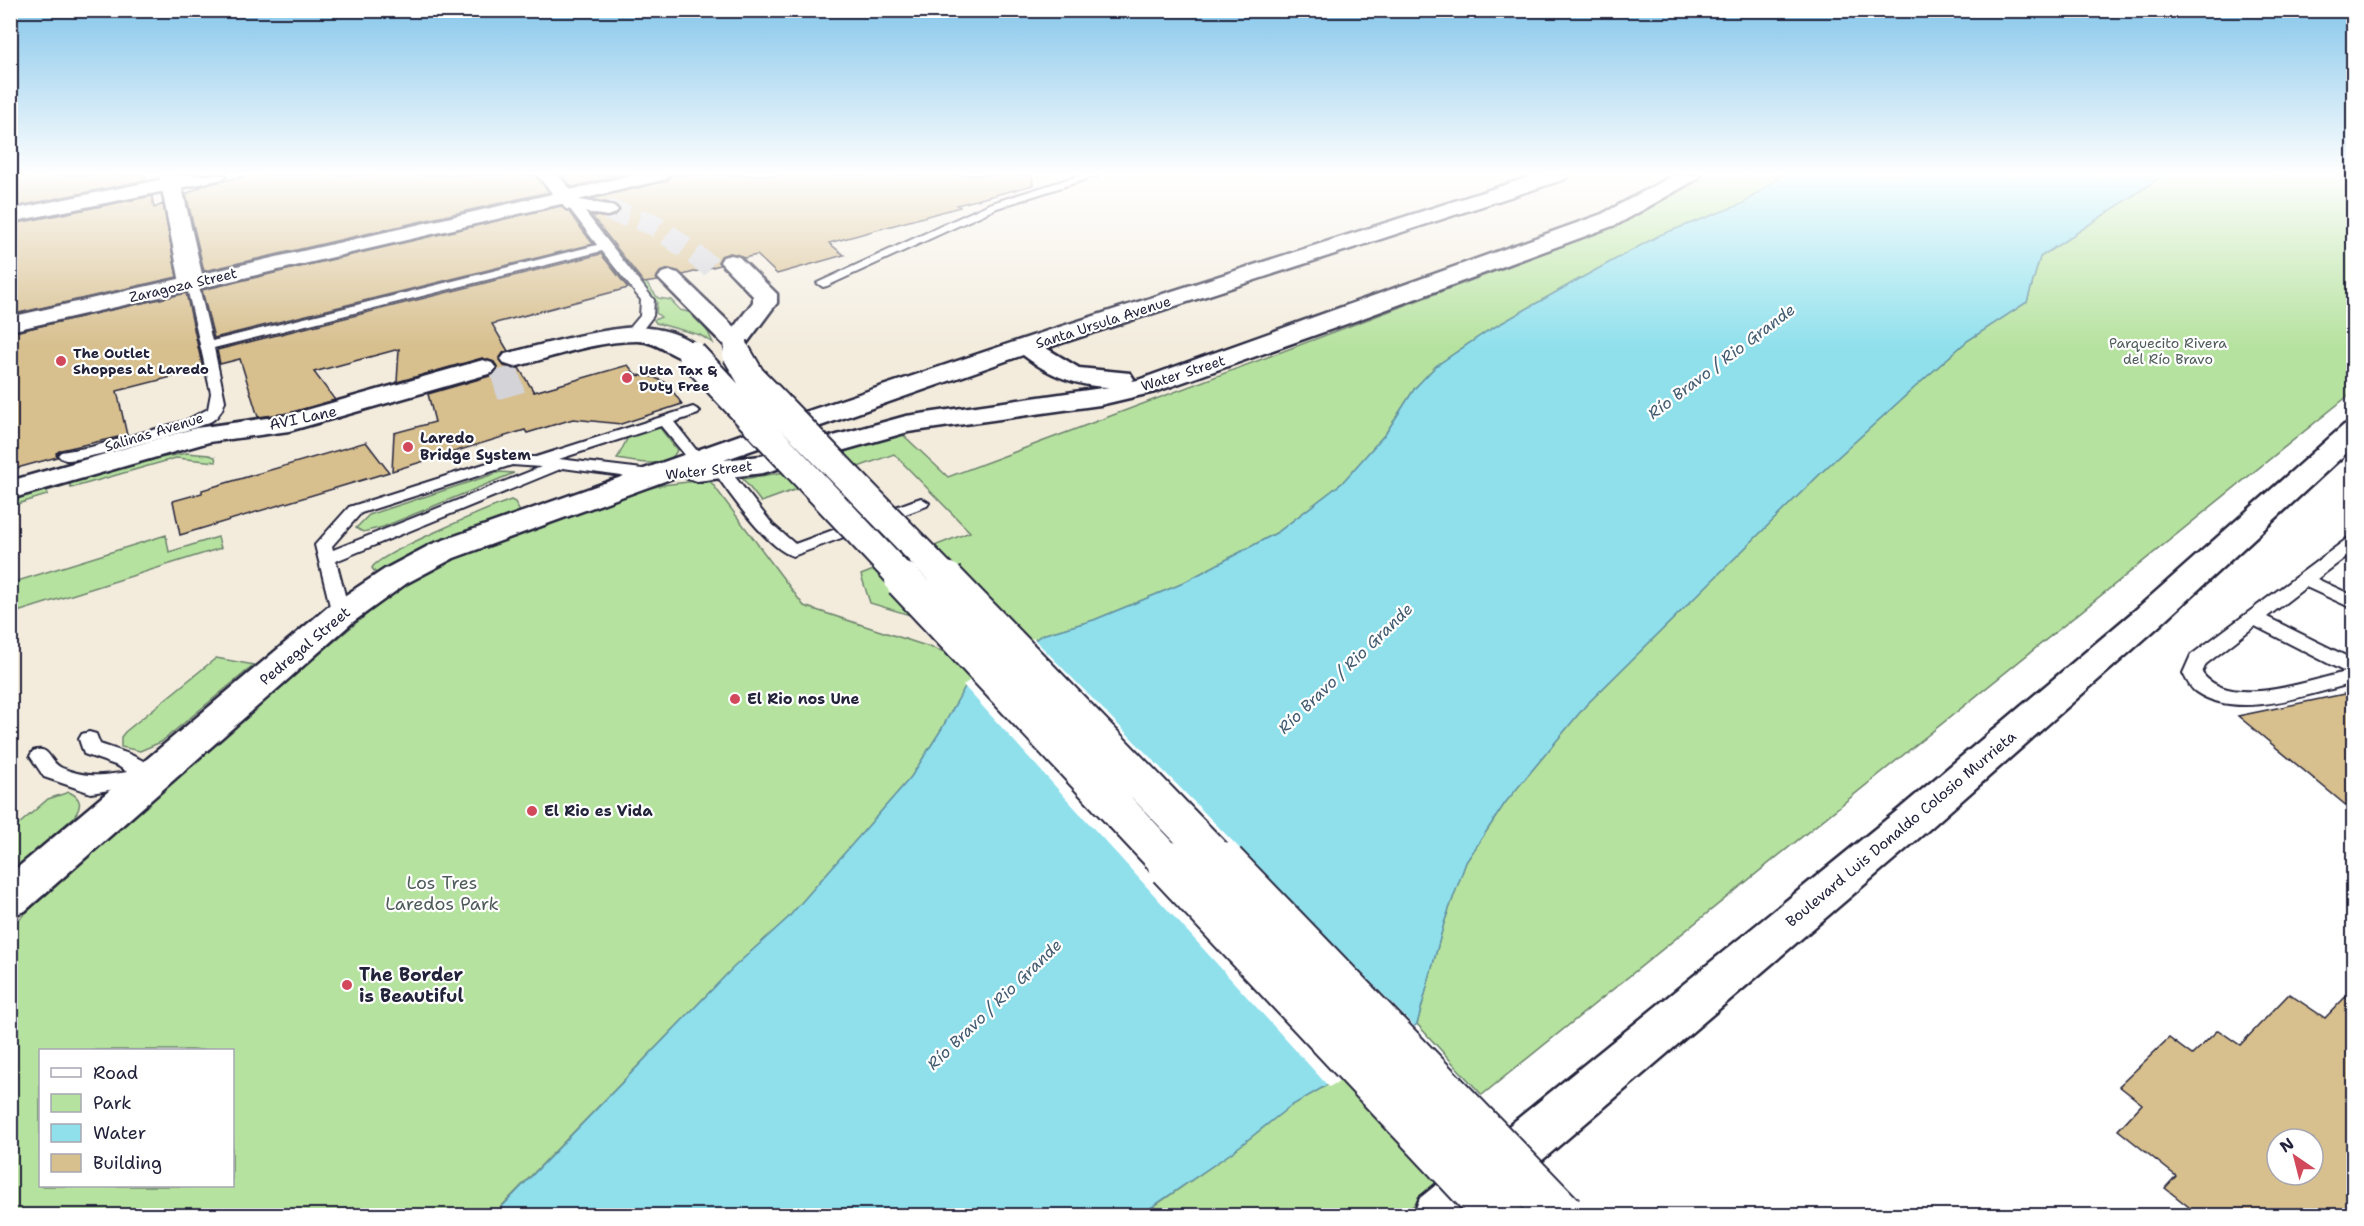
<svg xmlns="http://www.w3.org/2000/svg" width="2364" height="1226" font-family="'Shantell Sans',sans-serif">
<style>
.built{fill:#f3ecdd;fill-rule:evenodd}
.green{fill:#b6e29f;stroke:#6c826d;stroke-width:1.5;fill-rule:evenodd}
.water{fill:#90e0ec;stroke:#6494a5;stroke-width:1.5}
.pier{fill:#fff}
.building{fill:#d7bf8e;stroke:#22223b;stroke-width:1.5;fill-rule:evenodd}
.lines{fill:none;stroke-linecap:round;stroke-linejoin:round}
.primary-tunnel-far1{stroke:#d3d3d8;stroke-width:22;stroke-dasharray:22 11;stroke-linecap:butt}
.primary-tunnel{stroke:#d3d3d8;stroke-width:28;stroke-dasharray:28 14;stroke-linecap:butt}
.lane-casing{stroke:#22223b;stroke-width:4}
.street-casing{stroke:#22223b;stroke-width:5}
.secondary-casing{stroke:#22223b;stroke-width:5}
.primary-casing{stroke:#22223b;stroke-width:5}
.lane{fill:#fff;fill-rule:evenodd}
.street{fill:#fff;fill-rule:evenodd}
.secondary{fill:#fff;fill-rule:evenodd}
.primary{fill:#fff;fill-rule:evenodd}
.primary-bridge-far3-casing{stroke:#22223b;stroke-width:26;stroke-linecap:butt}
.primary-bridge-far2-casing{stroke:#22223b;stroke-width:32;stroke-linecap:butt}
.primary-bridge-far1-casing{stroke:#22223b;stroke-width:40;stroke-linecap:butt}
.primary-bridge-casing{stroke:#22223b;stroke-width:50;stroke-linecap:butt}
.primary-bridge-far3{stroke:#fff;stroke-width:22}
.primary-bridge-far2{stroke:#fff;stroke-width:28}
.primary-bridge-far1{stroke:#fff;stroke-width:36}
.primary-bridge{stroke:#fff;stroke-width:46}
.poi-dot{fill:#d1495b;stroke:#fff;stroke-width:2}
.labels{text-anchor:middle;stroke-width:4.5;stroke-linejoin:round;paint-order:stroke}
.far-street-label{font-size:14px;fill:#22223b;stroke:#fff}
.far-park-label{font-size:14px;fill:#4e5c59;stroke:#fff}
.far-poi-label{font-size:14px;font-weight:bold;fill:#22223b;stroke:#fff;text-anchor:start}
.street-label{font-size:15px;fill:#22223b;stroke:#fff}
.poi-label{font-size:15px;font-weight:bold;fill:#22223b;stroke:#fff;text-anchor:start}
.water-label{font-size:16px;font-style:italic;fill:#435b70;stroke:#fff}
.near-park-label{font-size:18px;fill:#4e5c59;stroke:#fff}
.near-poi-label{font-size:18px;font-weight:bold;fill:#22223b;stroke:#fff;text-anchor:start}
</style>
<rect width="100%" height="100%" fill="#fff"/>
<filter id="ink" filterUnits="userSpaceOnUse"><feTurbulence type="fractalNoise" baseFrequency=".0167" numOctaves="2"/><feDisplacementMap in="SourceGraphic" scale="12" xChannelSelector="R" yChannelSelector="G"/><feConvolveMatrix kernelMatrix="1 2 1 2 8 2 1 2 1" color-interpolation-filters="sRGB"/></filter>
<g filter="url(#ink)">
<path class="built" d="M10 175H1783L1574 282 1486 332 965 687 493 1216 11 1215ZM40 1050H232V1186H40Z"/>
<path class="green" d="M1705 175H1783L1742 204 1660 235 1574 282 1486 332 1436 366 1415 388 1386 433 1342 483 1278 532 1179 585 1094 620 1042 635 1022 649 870 603 861 575 970 532 894 454 761 502 743 479 785 472 900 432 948 477 1611 228Z
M2164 175H2353V392L1482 1095 1417 1024 1444 923 1466 862 1505 803 1586 705 1827 467 1914 388 1967 341 2027 302 2040 257Z
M616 244 658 298 671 300 680 310 692 313 708 332 713 343 700 335 656 323 654 320 661 317 656 313 657 302 611 248Z
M655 428H660L677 450C669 471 634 461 617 459L628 437Z
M187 453 209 455 215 457 216 462 176 458 71 488 70 484 47 491V495L11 506V498L143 461Z
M500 472 514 473 383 527 363 532 356 528 369 515Z
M697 481 711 482 804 606 994 668 965 687 941 730 911 777 788 918 733 968 493 1215H11V926L283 684 390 595 428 572 476 548 639 491 662 485ZM40 1050H232V1186H40Z
M511 500 515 502 520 512C470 529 421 545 377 575L372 568C376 555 492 507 511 500Z
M166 535 169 552 218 537 221 548 11 614V583Z
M216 658 254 665 161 742 140 751 121 747V737L125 732Z
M69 792C82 798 82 806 74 817L11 872V831L48 799Z
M1392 1047 1492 1149 1400 1215 1140 1216 1231 1153 1289 1107Z"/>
<path class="water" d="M1783 175H2164L2040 257 2027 302 1967 341 1914 388 1827 467 1586 705 1505 803 1466 862 1444 923 1417 1024 1392 1047 1289 1107 1231 1153 1140 1215 493 1216 733 968 788 918 911 777 941 730 965 687 1042 635 1094 620 1179 585 1278 532 1342 483 1386 433 1415 388 1436 366 1486 332 1574 282 1660 235 1742 204Z"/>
<path class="pier" d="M1033 638 1417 1029 1394 1049 1329 1087 963 685Z"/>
<path class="building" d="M10 175H145L146 180 10 208Z
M250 175H535L549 192 204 271 186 194 204 185Z
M561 175H621L572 187Z
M671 175H1032L1033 185 957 205 960 207 829 243 844 255 777 274 757 255 744 258 730 253 721 256 718 262 720 265 683 275 669 269 660 272 656 278 658 281 644 283 591 215 608 218 616 216 620 208 614 204 590 199 667 181Z
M152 196 154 208 163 204 177 277 10 315V292L15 291 13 224Z
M561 206 569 212 593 244 214 338 202 290Z
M601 254 628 288 492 324 508 351 503 353 499 360 504 366 513 369 519 368 534 392 628 365 636 375 653 377 667 383 682 404 621 424 573 419 527 433 525 430 392 471 394 433 435 422 428 394 493 375 498 368 494 362 482 358 397 382 399 349 314 372 335 400 289 413 258 417 240 359 220 364 217 350Z
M186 293 203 369 117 391 127 435 61 450 56 453 57 457 10 470V333Z
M366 442 389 472 180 535 173 501 202 493V490Z
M2354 692V812L2238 716Z
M2354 988V1215H2199L2165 1188 2176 1176 2118 1130 2142 1104 2119 1086 2169 1038 2192 1055 2218 1030 2240 1045 2289 994 2325 1018ZM2277 1139H2313V1175H2277Z"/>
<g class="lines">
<path class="primary-tunnel-far1" d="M607 210 653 224 711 267"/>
<path class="primary-tunnel" d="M494 386 525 377"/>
<defs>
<path id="lane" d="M1081 175H1099L997 208 827 286 823 287 817 283 989 204Z
M573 202 577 203 585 212 654 300 653 316 636 338H626L624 335 640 316 641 300 602 251 214 348 225 401C223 408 220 415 213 420 200 429 82 461 66 460 61 459 61 458 58 455L61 452 91 447 185 421 208 409 211 393 186 283 188 280 192 279 198 283 212 341 597 245 567 205Z
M693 407 700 411 698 414 674 422 701 456 704 459 701 462H691L661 426 559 459 651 470 659 475 651 480 563 468 336 561 350 614 347 618H335L332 614 315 545 349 507 506 457H536ZM512 465 541 467 333 550 332 546 361 513Z
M721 465 727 467 773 525 795 544 915 500 921 498 929 503 927 506 793 556C769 550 728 492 713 470Z
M2354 537V551L2317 579 2354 596V609L2306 587 2267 617 2354 660V683C2309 694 2238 721 2196 692 2190 688 2186 679 2183 673L2191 655 2348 538ZM2255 626 2345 672C2309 681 2229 710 2202 673L2206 664Z
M89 732 96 734 100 744C119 751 150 758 160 777L157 782 91 793 44 777 30 756 33 751C51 745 48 762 62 768 87 778 101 776 127 772L118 766 84 754 79 739 82 734Z"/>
<path id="street" d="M184 175H226L223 179 171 190 164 188 161 184 164 180Z
M632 175H669L666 179 565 203 558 201 555 197 558 193Z
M192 276 200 278 204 283 200 288 10 331V317Z"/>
<path id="secondary" d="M1536 175H1568L1565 179 1046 348 1079 368 1130 373 1134 379 1132 381 1138 380 1602 214 1674 175H1700L1697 179 1618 224 1352 322 1155 392 1100 405 908 432 763 473 697 481 687 478 684 474 454 558 407 583 353 622 25 911 10 916V874L329 606 385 569 432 544 802 413 1050 330ZM1023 355C1050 376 1076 386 1109 387L906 416 761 456 724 460Z
M171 178 178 180 181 184 202 274 565 191 572 193 575 197 572 201 565 203 192 290 184 288 180 283 161 184 164 180Z
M2354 423V446L2158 627 1926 832 1477 1216H1413L1420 1198 1898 810 2134 611 2344 425Z"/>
<path id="primary" d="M159 175H179L181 184 178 188 171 190 10 222V210L160 180Z
M537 175H558L580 200 614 206 618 210 614 214 607 216 566 209Z
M731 255 739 257 777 294V303L773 308 744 347 735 350 726 347 658 278 662 273 670 271 678 273 734 327 753 302V296L720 262 723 257Z
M637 327C660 328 690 334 705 355L701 360C679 366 662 341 637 341 595 341 554 357 514 367L505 364 501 359 505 354C549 343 592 330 637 327Z
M483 360 492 363 496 368 492 373 289 431 209 442 10 499V481L196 428 289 415Z"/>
</defs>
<use href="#lane" class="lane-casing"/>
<use href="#street" class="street-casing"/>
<use href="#secondary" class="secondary-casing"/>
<use href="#primary" class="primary-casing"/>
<use href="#lane" class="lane"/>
<use href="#street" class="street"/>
<use href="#secondary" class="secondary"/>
<use href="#primary" class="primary"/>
<defs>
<path id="primary-bridge-far3" d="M735 342 737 355"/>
<path id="primary-bridge-far2" d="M737 354 751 378 948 581
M692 355 905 581"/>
<path id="primary-bridge-far1" d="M903 580 1172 867
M946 580 1224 867"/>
<path id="primary-bridge" d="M1171 865 1500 1216
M1223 865 1562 1216"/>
</defs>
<use href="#primary-bridge-far3" class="primary-bridge-far3-casing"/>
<use href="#primary-bridge-far2" class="primary-bridge-far2-casing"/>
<use href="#primary-bridge-far1" class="primary-bridge-far1-casing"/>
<use href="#primary-bridge" class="primary-bridge-casing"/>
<use href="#primary-bridge-far3" class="primary-bridge-far3"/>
<use href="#primary-bridge-far2" class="primary-bridge-far2"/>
<use href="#primary-bridge-far1" class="primary-bridge-far1"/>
<use href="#primary-bridge" class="primary-bridge"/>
</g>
</g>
<linearGradient id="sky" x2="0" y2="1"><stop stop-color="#85c6ea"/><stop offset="0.5" stop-color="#fff"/><stop offset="1" stop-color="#fff" stop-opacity="0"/></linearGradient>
<rect width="2364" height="347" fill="url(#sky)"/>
<g class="poi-dot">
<circle cx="61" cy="361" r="6"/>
<circle cx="627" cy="378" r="6"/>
<circle cx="408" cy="447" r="6"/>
<circle cx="735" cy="699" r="6"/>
<circle cx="532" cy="811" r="6"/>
<circle cx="347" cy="985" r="6"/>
</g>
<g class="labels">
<g class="far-street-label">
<text transform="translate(183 285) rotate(-13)" y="5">Zaragoza Street</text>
<text transform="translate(1103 322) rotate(-18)" y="5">Santa Ursula Avenue</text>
<text transform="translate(1183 373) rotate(-18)" y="5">Water Street</text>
<text transform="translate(154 432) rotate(-17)" y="5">Salinas Avenue</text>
<text transform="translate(709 470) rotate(-6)" y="5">Water Street</text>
</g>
<g class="far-park-label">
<text x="2168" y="348">Parquecito Rivera<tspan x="2168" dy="16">del Río Bravo</tspan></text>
</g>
<g class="far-poi-label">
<text x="73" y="358">The Outlet<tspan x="73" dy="16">Shoppes at Laredo</tspan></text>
<text x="639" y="375">Ueta Tax &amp;<tspan x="639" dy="16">Duty Free</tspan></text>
</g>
<g class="street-label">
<text transform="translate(303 418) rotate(-12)" y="5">AVI Lane</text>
<text transform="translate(305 646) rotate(-40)" y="5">Pedregal Street</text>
<text transform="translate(1901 829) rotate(-40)" y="5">Boulevard Luis Donaldo Colosio Murrieta</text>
</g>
<g class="poi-label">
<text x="420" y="443">Laredo<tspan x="420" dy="17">Bridge System</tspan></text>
<text x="747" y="704">El Rio nos Une</text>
<text x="544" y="816">El Rio es Vida</text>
</g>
<g class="water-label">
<text transform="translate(1721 361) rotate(-37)" y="6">Río Bravo / Rio Grande</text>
<text transform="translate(1345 668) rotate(-44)" y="6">Río Bravo / Rio Grande</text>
<text transform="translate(994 1004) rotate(-44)" y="6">Río Bravo / Rio Grande</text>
</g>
<g class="near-park-label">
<text x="442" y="889">Los Tres<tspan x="442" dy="21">Laredos Park</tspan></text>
</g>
<g class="near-poi-label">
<text x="359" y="981">The Border<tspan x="359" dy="21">is Beautiful</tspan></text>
</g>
</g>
<rect width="2364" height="1226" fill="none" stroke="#fff" stroke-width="36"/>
<rect x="18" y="18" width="2328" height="1190" fill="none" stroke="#22223b" stroke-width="2" filter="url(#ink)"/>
<rect x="39" y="1049" width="195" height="138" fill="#ffffff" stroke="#a7a7b1" stroke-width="1.5"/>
<rect x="51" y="1068" width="30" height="9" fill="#ffffff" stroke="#a7a7b1" stroke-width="1.5"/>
<text x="93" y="1079" font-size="18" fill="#22223b">Road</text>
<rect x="51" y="1094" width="30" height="18" fill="#b6e29f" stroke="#a7a7b1" stroke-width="1.5"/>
<text x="93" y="1109" font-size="18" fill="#22223b">Park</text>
<rect x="51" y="1124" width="30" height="18" fill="#90e0ec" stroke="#a7a7b1" stroke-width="1.5"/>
<text x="93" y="1139" font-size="18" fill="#22223b">Water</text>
<rect x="51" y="1154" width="30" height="18" fill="#d7bf8e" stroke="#a7a7b1" stroke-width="1.5"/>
<text x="93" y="1169" font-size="18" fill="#22223b">Building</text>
<g transform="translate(2295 1157) rotate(325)"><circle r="28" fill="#ffffff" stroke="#a7a7b1" stroke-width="1.5"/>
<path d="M0-4.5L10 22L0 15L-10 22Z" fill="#d1495b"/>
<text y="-9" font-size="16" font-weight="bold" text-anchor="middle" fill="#22223b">N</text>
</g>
</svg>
